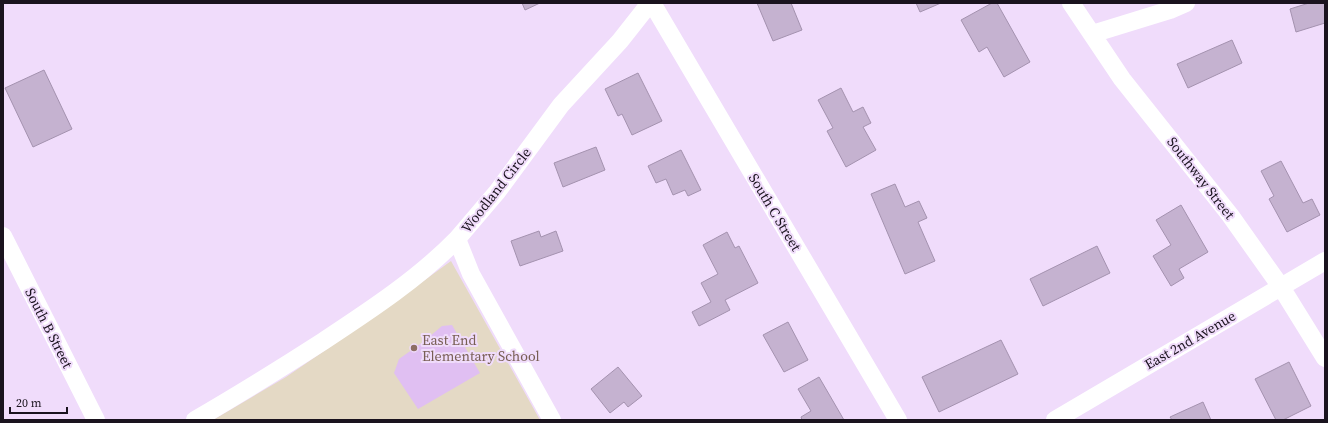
<svg xmlns="http://www.w3.org/2000/svg" width="1328" height="423" font-family="'Source Serif 4',serif">
<style>
.education{fill:#e4d9c5}
.green{fill:#e0bff2}
.building{fill:#c5b2d0;stroke:#a492af}
.lines{fill:none;stroke-linecap:round;stroke-linejoin:round}
.minor{stroke:#fff;stroke-width:18}
.education-dot{fill:#8d6e63;stroke:#f0dcfb;stroke-width:1.5}
.labels{text-anchor:middle;stroke-width:4;stroke-linejoin:round;paint-order:stroke}
.street-label{font-size:14px;fill:#1a131e;stroke:#f0dcfb}
.education-label{font-size:14px;fill:#785e54;stroke:#f0dcfb;text-anchor:start}
</style>
<rect width="100%" height="100%" fill="#f0dcfb"/>
<path class="education" d="M451 261 540 420H213L286 377 371 319Z"/>
<path class="green" d="M452 325 480 373 418 409 394 373 399 359 423 342 442 326Z"/>
<path class="building" d="M522 3H540L525 10Z
M757 3H791L802 30 773 41Z
M916 3H941L920 12Z
M992 3H997L1030 62 1004 77 987 47 979 52 961 20Z
M1309 3H1325V23L1296 32 1290 9Z
M1232 40 1242 63 1188 88 1177 64Z
M44 70 72 129 33 147 5 88Z
M638 73 662 121 632 135 622 114 618 116 605 89Z
M841 88 853 112 863 107 871 123 863 127 876 150 846 167 827 131 833 128 818 100Z
M596 147 605 170 563 187 554 163Z
M681 150 701 190 688 196 685 190 673 195 666 179 656 183 648 166Z
M1281 161 1303 203 1312 199 1320 215 1287 232 1269 199 1274 196 1261 171Z
M895 184 905 207 919 201 927 218 918 222 935 261 905 274 871 194Z
M1181 205 1208 252 1179 269 1184 278 1171 286 1153 256 1171 245 1156 220Z
M539 231 541 237 556 231 563 251 520 266 511 241Z
M727 232 735 248 739 246 758 283 725 300 730 310 699 326 692 312 711 302 701 283 718 274 703 245Z
M1097 246 1110 273 1043 306 1030 279Z
M788 322 808 360 784 372 763 335Z
M1001 340 1018 374 939 412 922 377Z
M1289 362 1311 406 1283 420H1276L1255 379Z
M618 367 642 396 628 407 624 402 610 413 591 389Z
M819 377 844 420H802L801 417 811 411 798 389Z
M1203 402 1211 420H1172L1170 417Z"/>
<g class="lines">
<path class="minor" d="M652 3 898 420
M1071 3 1122 79 1230 215 1281 287 1325 358
M1092 34 1170 10 1186 3
M3 236 96 420
M195 420C238 395 280 369 322 342 369 311 418 279 457 239
M552 420 471 274 457 239 497 192 561 105 620 41 650 3
M1055 420 1325 261"/>
</g>
<circle class="education-dot" cx="414" cy="348" r="4"/>
<g class="labels">
<g class="street-label">
<text transform="translate(1201 178) rotate(52)" y="5">Southway Street</text>
<text transform="translate(496 190) rotate(-52)" y="5">Woodland Circle</text>
<text transform="translate(775 212) rotate(59)" y="5">South C Street</text>
<text transform="translate(49 328) rotate(63)" y="5">South B Street</text>
<text transform="translate(1190 340) rotate(-30)" y="5">East 2nd Avenue</text>
</g>
<g class="education-label">
<text x="422" y="345">East End<tspan x="422" dy="16">Elementary School</tspan></text>
</g>
</g>
<rect width="1328" height="423" fill="none" stroke="#1a131e" stroke-width="8"/>
<path d="M10 407v6h57v-6" fill="none" stroke="#1a131e" stroke-width="2"/>
<text x="16" y="407" font-size="12" fill="#1a131e" stroke="#f0dcfb" stroke-width="3" paint-order="stroke">20 m</text>
</svg>
